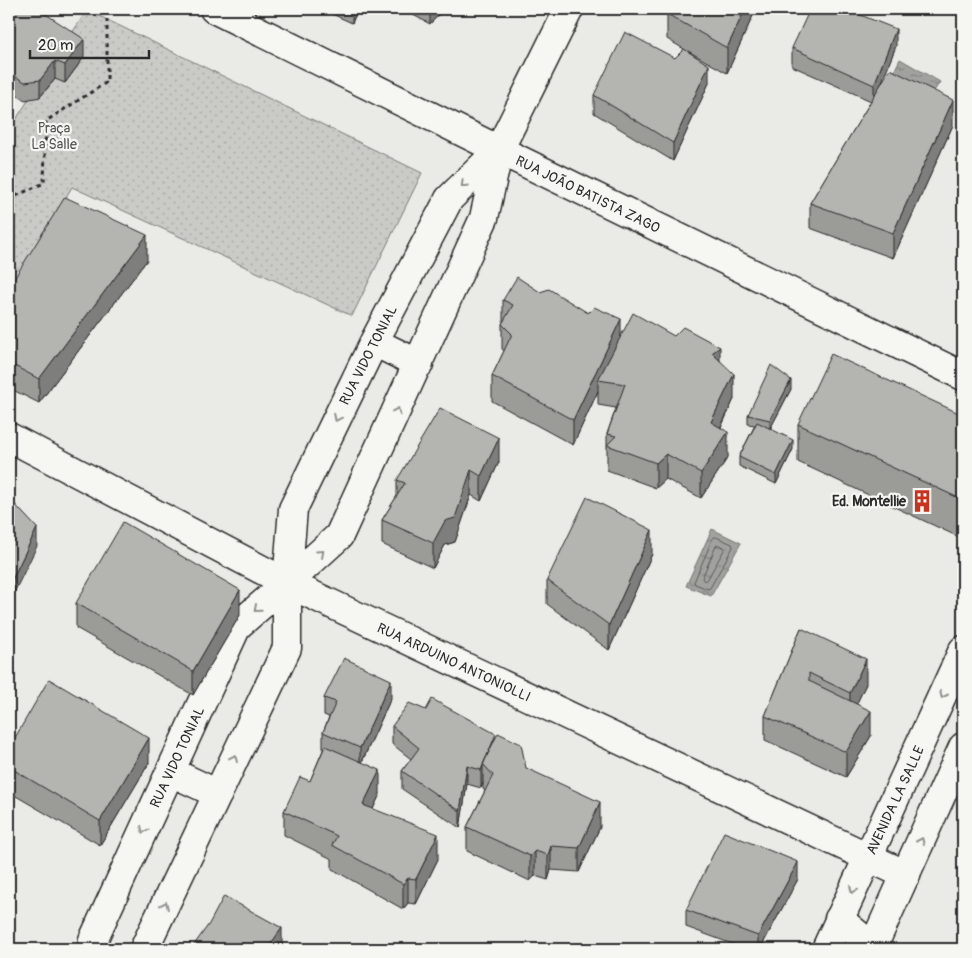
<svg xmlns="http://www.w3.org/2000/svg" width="972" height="958" font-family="Pangolin,sans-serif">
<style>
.green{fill:url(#green-dots);stroke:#7a7a79}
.water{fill:url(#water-ripples);stroke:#727270}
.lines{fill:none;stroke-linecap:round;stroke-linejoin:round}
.shore{stroke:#5a5a59;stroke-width:1}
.minor-casing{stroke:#2b2b2b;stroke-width:31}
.major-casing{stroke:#2b2b2b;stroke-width:31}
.path{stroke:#2b2b2b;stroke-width:3;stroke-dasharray:4 4;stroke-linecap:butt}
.minor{stroke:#f6f6f2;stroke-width:28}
.major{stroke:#f6f6f2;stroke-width:28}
.wall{fill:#9b9b98;stroke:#2b2b2b}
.shaded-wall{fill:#7e7e7c;stroke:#2b2b2b}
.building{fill:#b4b4b1;stroke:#2b2b2b}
.oneway{stroke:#90908e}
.labels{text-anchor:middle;stroke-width:4.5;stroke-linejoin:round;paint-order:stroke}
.park-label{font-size:14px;fill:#535352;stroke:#f6f6f2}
.street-label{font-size:14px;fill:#2b2b2b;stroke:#f6f6f2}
.poi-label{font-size:14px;font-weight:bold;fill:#2b2b2b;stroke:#f6f6f2;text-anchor:end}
</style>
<defs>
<pattern id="green-dots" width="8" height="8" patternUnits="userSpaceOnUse" patternTransform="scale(1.25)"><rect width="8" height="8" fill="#cacac7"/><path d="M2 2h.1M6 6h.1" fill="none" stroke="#aeaeab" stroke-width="1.8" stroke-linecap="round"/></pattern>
<pattern id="water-ripples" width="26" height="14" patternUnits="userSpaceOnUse" patternTransform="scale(1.25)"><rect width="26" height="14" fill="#a1a19e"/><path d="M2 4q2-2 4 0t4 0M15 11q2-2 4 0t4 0" fill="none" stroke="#838381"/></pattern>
</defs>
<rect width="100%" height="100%" fill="#eaeae6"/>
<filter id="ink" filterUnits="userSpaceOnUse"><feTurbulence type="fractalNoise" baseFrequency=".02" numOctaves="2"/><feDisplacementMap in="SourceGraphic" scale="10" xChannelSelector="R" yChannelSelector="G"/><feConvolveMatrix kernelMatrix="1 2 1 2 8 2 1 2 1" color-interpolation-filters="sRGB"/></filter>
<g filter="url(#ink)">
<path class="green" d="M87 10 422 173 352 316 72 187 9 291V130Z"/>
<path class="water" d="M900 59 940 82 927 102 887 86Z
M712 529 741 543 711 596 686 586Z"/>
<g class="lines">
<path class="shore" d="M716 537 732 544 733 547 710 588 708 589 695 584 694 582 713 538Z
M719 545 724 547V550L707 580 704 581 702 578 716 546Z"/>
<defs>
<path id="minor" d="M214 9 499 150 963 376
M374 342 419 364
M9 437 287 583 906 875
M171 772 218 794
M839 919 875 949
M92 949 93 940 237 626 287 583 293 509 374 342 449 199 499 150
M144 949 287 648V583L339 536 484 218 499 150 569 9"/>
<path id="major" d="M826 949 963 650
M872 949 963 747"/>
</defs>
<use href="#minor" class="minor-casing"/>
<use href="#major" class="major-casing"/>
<path class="path" d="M9 199 44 183 46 121 107 82V9"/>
<use href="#minor" class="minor"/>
<use href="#major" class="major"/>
</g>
<path class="wall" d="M9 9 84 57 65 83 55 79 40 97 25 100 9 91Z
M321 9H358L352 23Z
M402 9H444L430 24Z
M663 9H756L727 73 688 51 709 83 673 161 594 113V95L675 58 684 49 667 39V14L668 12Z
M896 46 880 85 953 125 893 258 810 228V203L871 101 792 66V48Z
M147 260 39 403 9 388V287Z
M540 292 621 337 720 360 734 399 721 428 728 457 701 498 666 479 656 488 607 470V434L616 408 598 405V391L573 445 492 401V376L504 351 502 349V324L503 322V300Z
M791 389 770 429 793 449 776 484 739 466V457L755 425 748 424V415Z
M963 415V539L798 462V424Z
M499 462 481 501 471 495 455 542 445 545 433 568 382 544V520L397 496V480Z
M652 554 609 650 547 604V580Z
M76 603 240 615 193 695 76 628Z
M801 628 866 684 856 704 871 736 846 777 765 740V716Z
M324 698H391L362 762 380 794 373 809 438 859 416 904 408 903 403 909 332 869V859L284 835V811L310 781 323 750V732L329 717 324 715Z
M426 710 496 738 526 768 600 827 579 872 551 870 548 880 535 876 530 881 467 851V827L485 791 483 789V783L481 788 467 784 460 828 402 789V771L411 759 392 744V726Z
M9 748 149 763 100 845 9 792Z
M798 879 760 949H746L686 927V910Z"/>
<path class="shaded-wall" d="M352 9H358L352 23Z
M430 9H444L430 24Z
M745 9H756L727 73V48Z
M896 29V46L874 102V85Z
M84 39V57L65 83V65Z
M55 61V79L40 97V80Z
M709 65V83L673 161V143Z
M953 100V125L893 258V233Z
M147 235V260L39 403V379Z
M621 319V344L598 380V391L573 445V420Z
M720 347V372L712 353Z
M734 374V399L711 447V422Z
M791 380V389L770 429V420Z
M728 432V457L701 498V473Z
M499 438V462L481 501V476Z
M793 440V449L776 484V475Z
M666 454V479L656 488V463Z
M471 470V495L455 542 445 545 433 568V543Z
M37 528V546L9 603V586Z
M652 530V554L609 650V625Z
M240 590V615L193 695V671Z
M866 659V684L850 718V693Z
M391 680V698L360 766V748Z
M871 711V736L846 777V752Z
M149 738V763L100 845V821Z
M483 765V783L481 788V770Z
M467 766V784L460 828V811Z
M380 770V794L363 830V805Z
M600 802V827L579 872V848Z
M438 834V859L416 904V879Z
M551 846V870L548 880V855Z
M535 851V876L530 881V856Z
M798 862V879L760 949H758V936Z
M408 878V903L403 909V884Z
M282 928V945L279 949H267Z"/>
<path class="building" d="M9 9H38L84 39 65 65 55 61 40 80 25 82 9 73Z
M670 9H745L727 48 667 14Z
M810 9H845L896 29 874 85 792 48Z
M625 32 675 58 684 49 709 65 673 143 594 95Z
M890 69 953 100 893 233 810 203Z
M65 197 147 235 39 379 9 363V287Z
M517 277 540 292 549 289 588 313 594 307 621 319 573 420 492 376 512 334 502 324 513 305 503 300Z
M633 313 674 336 683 327 720 347 712 353 734 374 711 422 728 432 701 473 666 454 656 463 607 445 616 436 607 434 625 384 598 380Z
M831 354 963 415V500L798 424Z
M771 365 791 380 770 420 748 415Z
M440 408 499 438 481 476 471 470 455 518 445 521 433 543 382 520 405 483 397 480Z
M757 422 793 440 776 475 739 457Z
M587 497 652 530 609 625 547 580Z
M9 498 37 528 9 586Z
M123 522 240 590 193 671 76 603Z
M801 628 866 659 850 693 809 673V681L871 711 846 752 765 716Z
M344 658 391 680 360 748 323 732 336 702 324 698Z
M49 679 149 738 100 821 9 767V748Z
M432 699 496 734 481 770 467 766 460 811 402 771 419 748 392 726 409 703 426 710Z
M498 733 521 744 526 768 600 802 579 848 551 846 548 855 535 851 530 856 467 827 493 775 483 764Z
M325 746 380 770 363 805 438 834 416 879 408 878 403 884 332 845 337 836 284 811 300 777 310 781Z
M724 832 798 862 758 936 686 910Z
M224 896 282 928 267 949H191L209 924Z
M312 945 320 949H309Z"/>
<defs><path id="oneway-chevron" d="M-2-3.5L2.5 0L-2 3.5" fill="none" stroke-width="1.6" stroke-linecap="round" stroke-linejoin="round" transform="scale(1.25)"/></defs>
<g class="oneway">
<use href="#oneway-chevron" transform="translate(464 184) rotate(136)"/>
<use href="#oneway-chevron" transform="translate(397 411) rotate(-65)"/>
<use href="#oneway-chevron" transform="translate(337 418) rotate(116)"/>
<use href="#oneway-chevron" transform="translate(321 553) rotate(-42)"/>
<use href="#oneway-chevron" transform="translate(257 609) rotate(139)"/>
<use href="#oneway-chevron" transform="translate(943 695) rotate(114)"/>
<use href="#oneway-chevron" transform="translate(234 758) rotate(-65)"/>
<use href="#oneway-chevron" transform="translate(144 830) rotate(115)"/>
<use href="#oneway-chevron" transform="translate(921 841) rotate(-66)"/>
<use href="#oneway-chevron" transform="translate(853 890) rotate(116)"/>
<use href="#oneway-chevron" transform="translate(165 905) rotate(-65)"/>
</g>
</g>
<defs>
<symbol id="building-bare" viewBox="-9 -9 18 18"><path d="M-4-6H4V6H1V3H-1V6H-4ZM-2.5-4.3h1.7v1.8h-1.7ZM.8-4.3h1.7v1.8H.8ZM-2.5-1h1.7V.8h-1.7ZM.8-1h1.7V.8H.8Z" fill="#c8321e" stroke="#f6f6f2" stroke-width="2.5" paint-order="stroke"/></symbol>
</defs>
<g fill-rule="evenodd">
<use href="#building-bare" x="906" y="485" width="32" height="32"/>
</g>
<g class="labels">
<g class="park-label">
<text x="54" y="133">Praça<tspan x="54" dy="16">La Salle</tspan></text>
</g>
<g class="street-label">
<text transform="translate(588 194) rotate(26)" y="5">RUA JOÃO BATISTA ZAGO</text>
<text transform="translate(368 355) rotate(-63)" y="5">RUA VIDO TONIAL</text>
<text transform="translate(454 662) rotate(25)" y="5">RUA ARDUINO ANTONIOLLI</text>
<text transform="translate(177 757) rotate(-65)" y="5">RUA VIDO TONIAL</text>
<text transform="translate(895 800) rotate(-65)" y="5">AVENIDA LA SALLE</text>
</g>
<g class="poi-label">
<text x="906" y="506">Ed. Montellie</text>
</g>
</g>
<rect width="972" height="958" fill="none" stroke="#f6f6f2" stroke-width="30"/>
<rect x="15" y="15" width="942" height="928" fill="none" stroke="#2b2b2b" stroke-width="2" filter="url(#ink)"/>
<path d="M30 50v8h119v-8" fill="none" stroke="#2b2b2b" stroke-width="2.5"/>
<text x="38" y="50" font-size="15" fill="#2b2b2b" stroke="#f6f6f2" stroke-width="4" paint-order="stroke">20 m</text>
</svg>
